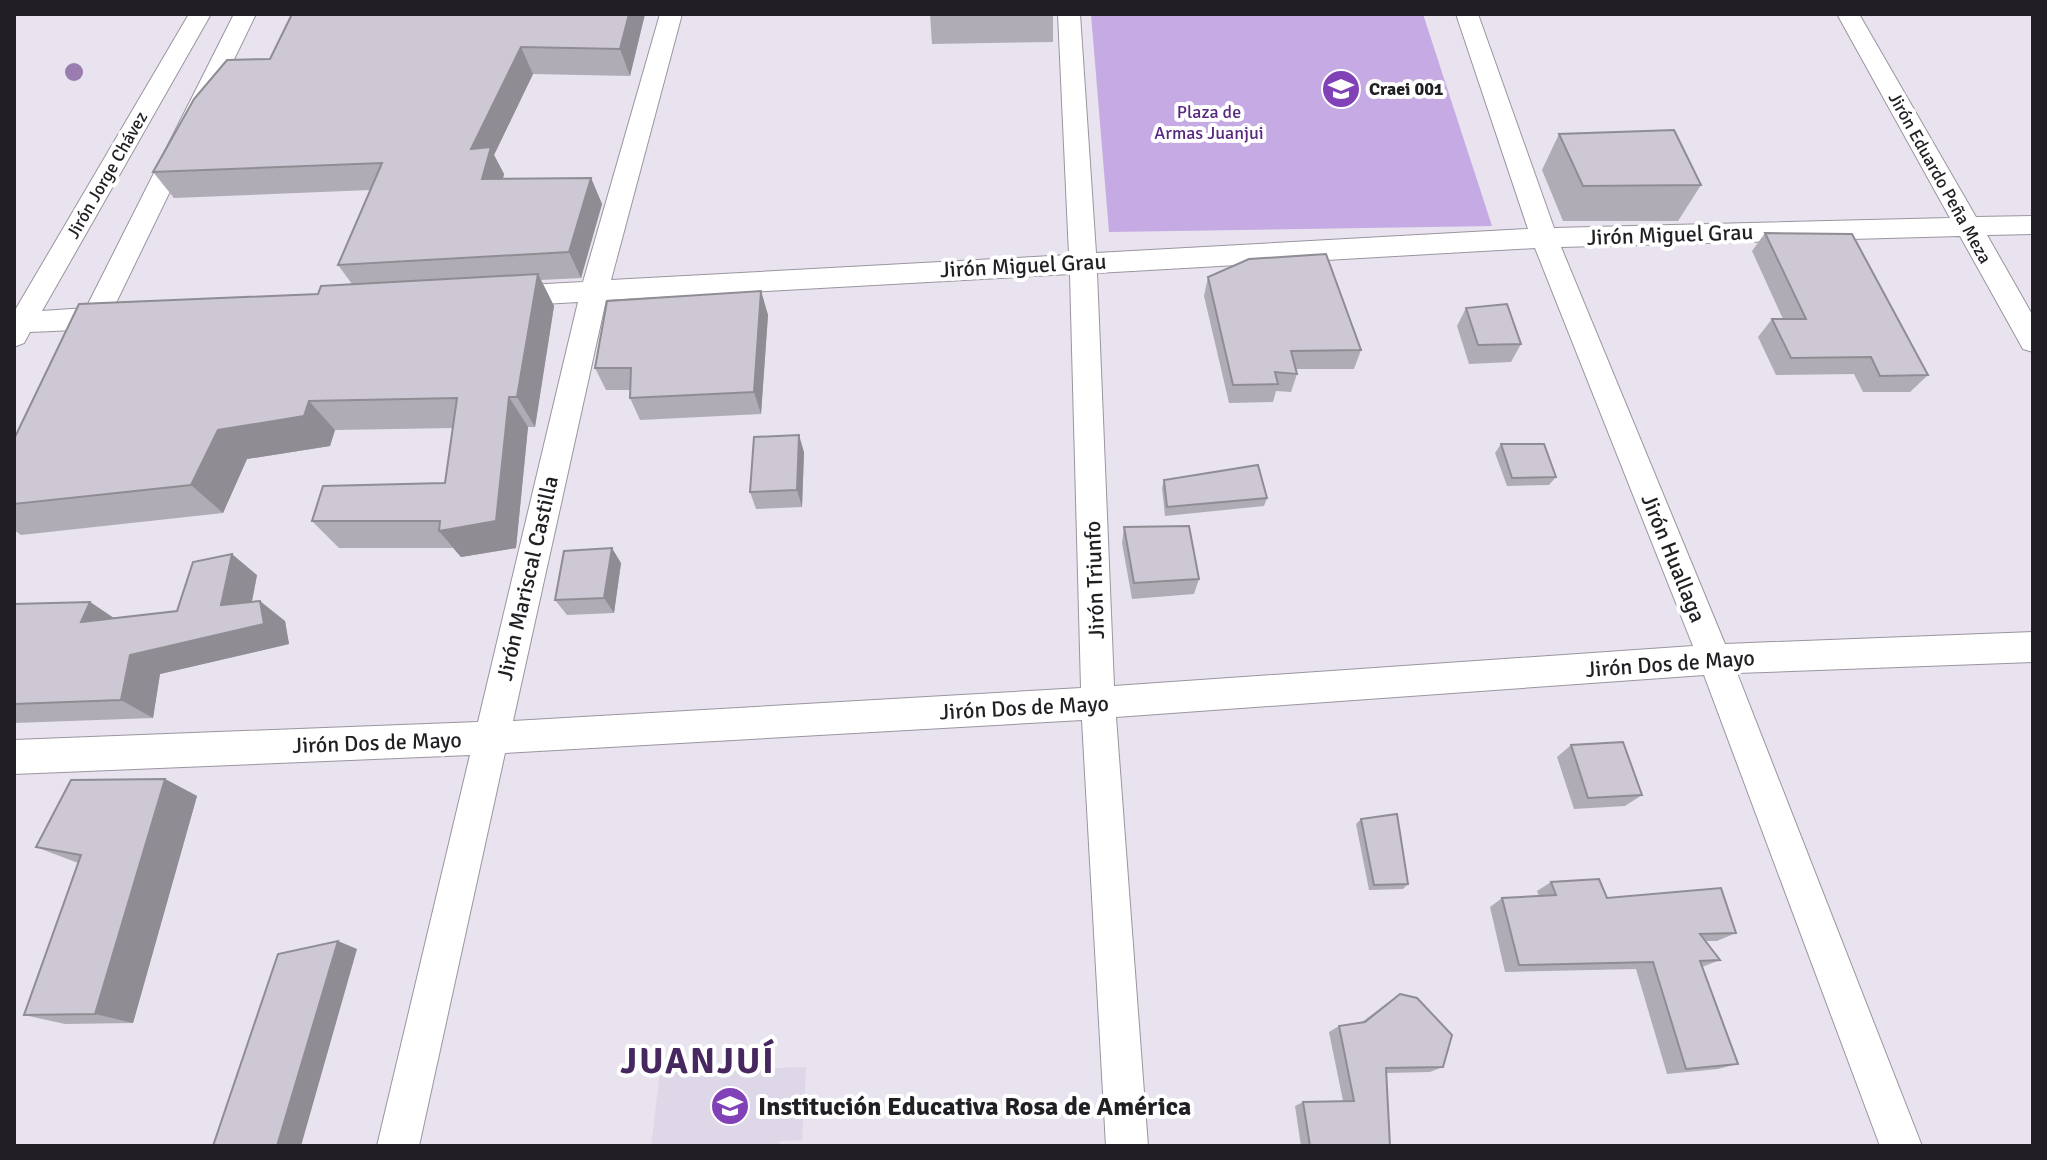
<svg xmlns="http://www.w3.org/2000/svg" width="2047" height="1160" font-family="Signika,sans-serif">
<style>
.built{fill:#ded7e8}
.green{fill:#c5aae3}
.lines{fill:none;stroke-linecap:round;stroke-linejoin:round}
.minor-casing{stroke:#9a959f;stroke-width:2}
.minor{fill:#fff;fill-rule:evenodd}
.tree{fill:#997db1}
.wall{fill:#b0acb5}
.shaded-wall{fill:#908c94}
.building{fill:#cdc8d3;stroke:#908c94;stroke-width:2}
.labels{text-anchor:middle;stroke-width:8;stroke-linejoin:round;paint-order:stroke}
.far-poi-label{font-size:18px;font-weight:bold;fill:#211f23;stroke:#fff;text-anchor:start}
.far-park-label{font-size:18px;fill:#58297f;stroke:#fff}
.far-street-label{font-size:18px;fill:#211f23;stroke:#fff}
.street-label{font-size:22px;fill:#211f23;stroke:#fff}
.near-poi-label{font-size:26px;font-weight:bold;fill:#211f23;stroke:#fff;text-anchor:start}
.near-district-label{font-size:36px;font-weight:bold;letter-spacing:2px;fill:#462760;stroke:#fff}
</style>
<rect width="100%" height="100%" fill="#e8e3ee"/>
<path class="built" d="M806 1067 802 1140 780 1141 779 1146H651L660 1072Z"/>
<path class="green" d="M1091 14H1423L1492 226 1109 232Z"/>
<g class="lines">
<defs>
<path id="minor" d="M189 14H211L42 311 86 308 234 14H256L114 307 126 310 130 317 126 324 104 328 98 339 88 343 78 339 75 330 30 332 24 343 14 347V312Z
M660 14H682L611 280 1069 255 1058 14H1080L1096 253 1528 229 1456 14H1478L1554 228 1950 218 1837 14H1859L1976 217 2033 216V234L1987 235 2033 316V352L2023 349 1960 236 1561 247 1725 644 2033 632V662L1737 673 1922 1146H1880L1704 675 1116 717 1148 1146H1106L1082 720 505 753 419 1146H377L470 755 14 774V740L478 722 578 302 506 306 496 303 492 296 496 289 506 286 583 282ZM1535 248 1693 646 1114 686 1097 273ZM1070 274 1081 688 513 721 606 300Z"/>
</defs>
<use href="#minor" class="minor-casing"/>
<use href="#minor" class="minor"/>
</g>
<circle class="tree" cx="74" cy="72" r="9"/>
<path class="wall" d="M292 14H645L630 76 533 74 494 155 504 174 503 179 591 178 602 204 581 278 541 280 554 306 535 427H528L516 548 461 557 453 548H339L312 521 445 483 453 428 335 430 330 446 247 459 223 513 21 535 14 530V439L318 294 352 284 338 265 370 190 174 198 153 172 270 59Z
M930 14H1053V42L932 44Z
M1559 134 1701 185 1678 221H1563L1542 170Z
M1765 233 1928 375 1910 392H1863L1854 374 1776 375 1758 337 1772 319H1783L1752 251Z
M1208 277 1361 350 1354 369H1296L1297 374 1291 392 1276 391 1273 402 1229 403 1204 296Z
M761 291 768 315 761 414 640 420 630 398V390H606L595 368Z
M1466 308 1521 344 1511 362 1469 364 1457 326Z
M1501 444 1556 477 1549 485 1507 486 1495 453Z
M804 452 802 507 756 509 750 492Z
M1164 480 1267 498 1264 506 1165 516 1162 488Z
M1124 527 1199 579 1194 594 1132 599 1122 543Z
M621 563 614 613 567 615 555 600Z
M257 575 252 602 285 621 289 644 160 674 153 718 14 723V604L90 602 114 618 177 611Z
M1571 745 1642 795 1625 806 1574 809 1557 757Z
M165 779 197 796 133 1023 65 1024 24 1015 78 863 36 847Z
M1361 819 1408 884 1403 889 1369 890 1356 824Z
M1551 882 1736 933 1717 941H1706L1720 960 1702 967 1738 1064 1718 1069 1667 1074 1636 969 1505 972 1490 907 1502 898 1539 896 1537 891Z
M1400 994 1443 1067 1430 1072 1386 1073 1390 1146H1301L1295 1106 1303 1102 1343 1101 1329 1032 1339 1026 1362 1022 1390 1001Z"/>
<path class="shaded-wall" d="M629 14H645L630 76 620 49Z
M521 47 533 74 494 155 504 174 496 205 482 179 471 149Z
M591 178 602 204 581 278 569 252Z
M538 274 554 306 535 427 517 397Z
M761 291 768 315 761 414 754 392Z
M509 397 528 427 516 548 461 557 439 531Z
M309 401 335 430 330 446 247 459 223 513 191 485 218 430Z
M799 435 804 452 802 507 797 490Z
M612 548 621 563 614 613 604 598Z
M232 554 257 575 247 626 221 605Z
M260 601 285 621 289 644 160 674 153 718 121 700 130 655Z
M90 602 121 623 81 622Z
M165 779 197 796 133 1023 95 1014Z
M338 941 357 949 301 1146H277Z"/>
<path class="building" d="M292 14H629L620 49 521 47 471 149 491 147 482 179 591 178 569 252 338 265 382 163 153 172 194 99 227 60 270 59Z
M1674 130 1701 185 1583 186 1559 134Z
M1765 233 1852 234 1928 375 1880 376 1871 357 1791 358 1772 319H1806Z
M1326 254 1361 350 1291 351 1297 374 1275 372 1278 384 1233 385 1208 277 1249 259Z
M538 274 517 397H509L496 521 439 531 440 521H312L323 486 445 483 457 398 309 401 304 416 218 430 191 485 14 504V439L79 304 318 294 321 286Z
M761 291 754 392 630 398 631 368H595L607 301Z
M1507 304 1521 344 1478 345 1466 308Z
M799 435 797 490 750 492 754 437Z
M1501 444H1544L1556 477 1512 478Z
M1258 465 1267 498 1167 507 1164 480Z
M1189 526 1199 579 1134 583 1124 527Z
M612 548 604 598 555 600 564 551Z
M232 554 221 605 260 601 264 624 130 655 121 700 14 704V604L90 602 81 622 177 611 193 562Z
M1623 742 1642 795 1588 798 1571 745Z
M165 779 95 1014 24 1015 81 855 36 847 71 780Z
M1397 814 1408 884 1374 885 1361 819Z
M1599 879 1607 898 1721 888 1736 933 1700 934 1720 960 1700 961 1738 1064 1686 1069 1653 962 1519 965 1502 898 1556 895 1551 882Z
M338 941 277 1146H213L278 954Z
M1400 994 1417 998 1452 1035 1443 1067 1386 1068 1390 1146H1310L1303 1102 1354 1101 1339 1026 1365 1022Z"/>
<defs>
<symbol id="school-disc" viewBox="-11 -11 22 22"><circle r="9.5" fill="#8242b7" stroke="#fff"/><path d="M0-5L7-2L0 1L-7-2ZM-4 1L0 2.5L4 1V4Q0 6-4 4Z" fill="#fff"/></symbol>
</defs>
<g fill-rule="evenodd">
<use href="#school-disc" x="1319" y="67" width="44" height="44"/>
<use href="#school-disc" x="708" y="1084" width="44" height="44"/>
</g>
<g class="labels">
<g class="far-poi-label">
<text x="1369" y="95">Craei 001</text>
</g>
<g class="far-park-label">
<text x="1209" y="118">Plaza de<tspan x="1209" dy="21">Armas Juanjui</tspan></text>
</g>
<g class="far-street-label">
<text transform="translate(107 175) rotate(-60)" y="6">Jirón Jorge Chávez</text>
<text transform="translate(1940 178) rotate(61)" y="6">Jirón Eduardo Peña Meza</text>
</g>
<g class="street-label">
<text transform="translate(1670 234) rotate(-2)" y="8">Jirón Miguel Grau</text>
<text transform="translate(1023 265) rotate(-3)" y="8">Jirón Miguel Grau</text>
<text transform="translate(1674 558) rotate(68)" y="8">Jirón Huallaga</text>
<text transform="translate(527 578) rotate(-77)" y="8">Jirón Mariscal Castilla</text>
<text transform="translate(1094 580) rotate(-92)" y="8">Jirón Triunfo</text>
<text transform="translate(1670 663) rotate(-4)" y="8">Jirón Dos de Mayo</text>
<text transform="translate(1024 707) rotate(-3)" y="8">Jirón Dos de Mayo</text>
<text transform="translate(377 742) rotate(-2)" y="8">Jirón Dos de Mayo</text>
</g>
<g class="near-poi-label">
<text x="758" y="1115">Institución Educativa Rosa de América</text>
</g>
<g class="near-district-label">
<text x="698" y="1073">JUANJUÍ</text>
</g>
</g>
<rect width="2047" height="1160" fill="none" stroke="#211f23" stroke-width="32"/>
</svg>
